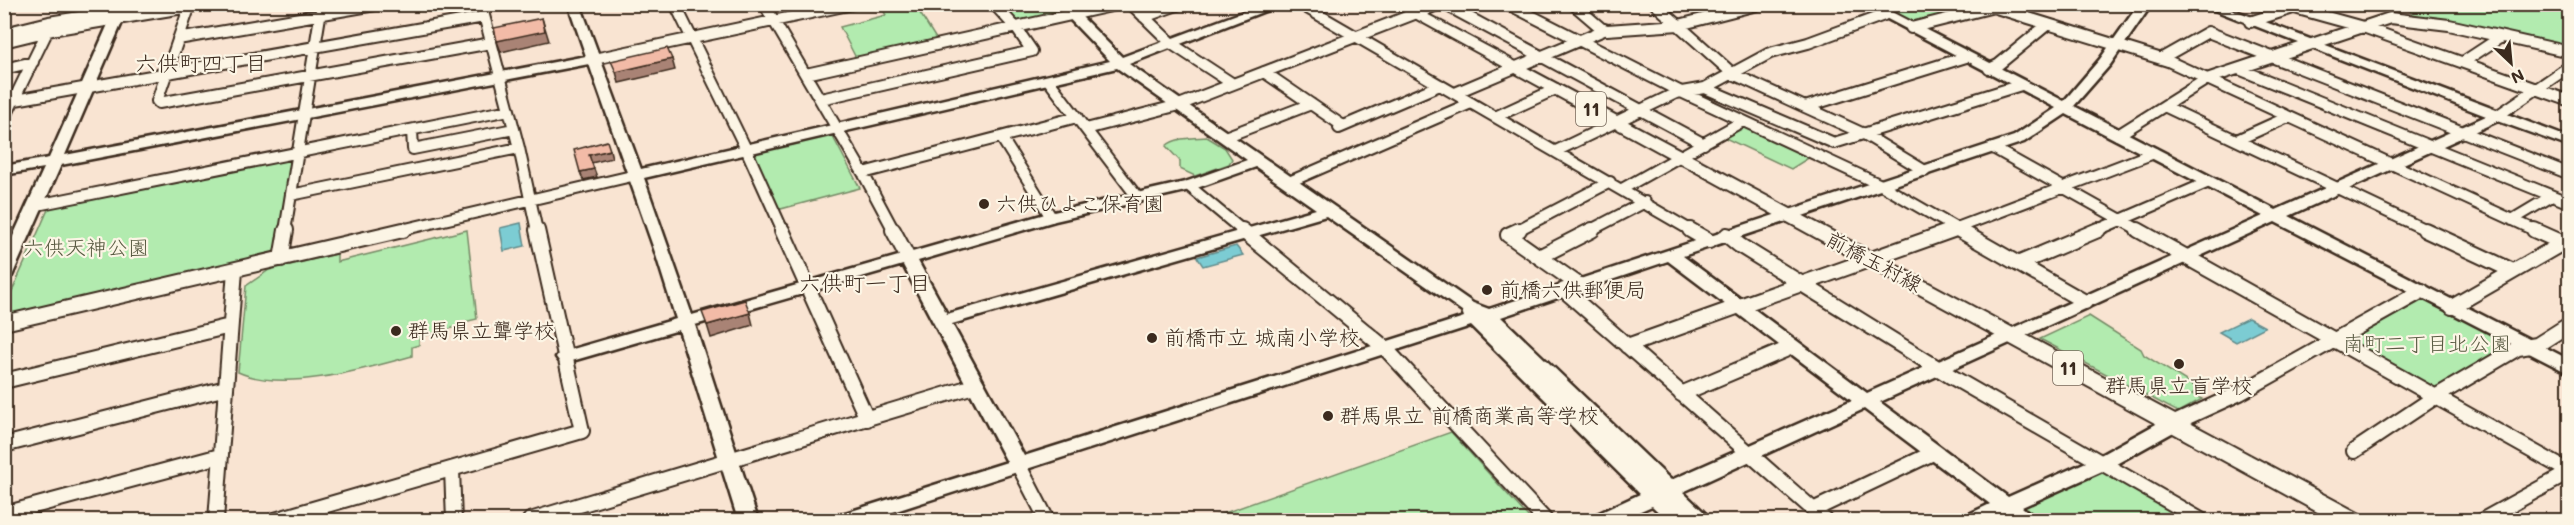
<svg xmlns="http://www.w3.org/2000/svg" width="2574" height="525" font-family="Mali,'Klee One',sans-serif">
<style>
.green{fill:#b2ebaf;stroke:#768a66;stroke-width:1.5}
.water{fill:#7bccd3;stroke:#618b8b;stroke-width:1.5}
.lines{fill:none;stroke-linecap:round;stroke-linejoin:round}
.street-far1-casing{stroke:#3b2a1e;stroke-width:14}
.street-casing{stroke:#3b2a1e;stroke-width:18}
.secondary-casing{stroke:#3b2a1e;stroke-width:5}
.primary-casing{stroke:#3b2a1e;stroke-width:4}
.street-far1{stroke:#fcf5e5;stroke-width:10}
.street{stroke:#fcf5e5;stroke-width:14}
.secondary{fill:#fcf5e5;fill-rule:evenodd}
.primary{fill:#fcf5e5;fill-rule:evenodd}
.shaded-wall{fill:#a98375;stroke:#3b2a1e;stroke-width:1.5}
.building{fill:#f2bba7;stroke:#3b2a1e;stroke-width:1.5}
.poi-dot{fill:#3b2a1e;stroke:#fcf5e5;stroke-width:2}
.labels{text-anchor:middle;stroke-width:4.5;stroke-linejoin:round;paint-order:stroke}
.shield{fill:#fcf5e5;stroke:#75675a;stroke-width:1.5}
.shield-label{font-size:20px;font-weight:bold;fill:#3b2a1e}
.poi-label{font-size:21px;fill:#3b2a1e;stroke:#fcf5e5;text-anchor:start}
.park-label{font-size:21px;fill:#595a42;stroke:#fcf5e5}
.street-label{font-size:21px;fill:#3b2a1e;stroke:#fcf5e5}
.neighbourhood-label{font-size:22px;fill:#3b2a1e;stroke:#fcf5e5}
</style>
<rect width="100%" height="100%" fill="#f9e4d2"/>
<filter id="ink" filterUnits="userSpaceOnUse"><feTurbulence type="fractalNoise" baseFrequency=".0167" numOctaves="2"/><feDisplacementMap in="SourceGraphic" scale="12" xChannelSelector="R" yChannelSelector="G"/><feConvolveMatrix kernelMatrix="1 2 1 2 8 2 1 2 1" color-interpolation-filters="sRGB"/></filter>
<g filter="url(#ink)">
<path class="green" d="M1887 4H1978L1979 7 1912 24 1875 7Z
M880 5H915L938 42 856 58 840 27 886 15Z
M1036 5H1051L1062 16 1020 24 1005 12Z
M2408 5H2569V47L2412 14Z
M1743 125 1810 157 1791 169 1723 137Z
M825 134 833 137 860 188 777 210 751 154 754 150Z
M1207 137 1225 148 1232 159 1229 164 1195 176 1180 169V161L1166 146C1176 137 1193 138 1207 137Z
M292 159 276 253 5 318V307L50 205Z
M467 230 477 319 464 322V325L419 337V345L412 347V356C365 369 284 393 238 372L246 286 269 270 337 254V262Z
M2421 301H2428L2506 342 2507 346 2435 389 2427 387 2349 341Z
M2089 316 2141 349 2144 355 2199 389 2192 394 2202 399 2178 412 2040 339Z
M1451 432 1531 520H1205Z
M2097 470 2105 471 2190 520H2038L2024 511V505Z"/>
<path class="water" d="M521 223 525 246 504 251 500 228Z
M1236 246 1243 255 1203 266 1197 257Z
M2248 318 2265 327 2236 342 2219 332Z"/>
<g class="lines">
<defs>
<path id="street-far1" d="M481 4 519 148 537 231
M675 4 746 149 783 231
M764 4 863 173 894 231
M1131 4 1172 44 1233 84
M1300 4 1692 231
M1444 4 1704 144
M1508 4 1681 92 1881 185 1961 231
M1573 4 1601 28 1607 30 1679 25 1761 4
M1655 4 1733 74 1864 134 1925 171
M1983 4 2168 61 2537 231
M189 8 157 101 159 103 491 43
M1144 17 1180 4
M2250 22 2293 8 2298 9 2363 27 2570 101
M1911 28 1994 7
M4 33 49 22 129 9
M178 39 381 4
M4 42 57 29 207 4
M2162 58 2208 32 2570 174
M594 59 853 4
M2463 62 2501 37
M4 69 33 62
M1989 69 1998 65 2048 24
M2239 69 2570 203
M1264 72 1343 126
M806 74 1120 4
M1049 81 1138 198
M1705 88 1834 143 2021 85
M1455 93 1604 30
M821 99 1032 51 1017 29 994 4
M4 102 484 17
M2164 106 2428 231
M1805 107 1966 57
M2497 116 2570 66
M1495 117 1556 89
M4 120 47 32
M1339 128 1440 85
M1086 129 1179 105 1440 4
M412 130 413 149 514 129
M2118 135 2207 79 2390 18 2449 25 2570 52
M1001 137 1051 217
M1225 137 1311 104
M2237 140 2288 117
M1993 148 2141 231
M1556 151 1676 93 1705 88 1770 53 1808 43 1884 15
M863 173 1077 117
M1289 182 1471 103
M1189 186 1243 231
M1622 189 1743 121
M291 195 519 148
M37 205 509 110
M2512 220 2552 196
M285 231 322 4
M397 231 636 175
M1516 231 1610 182
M1589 231 1645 202
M1949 231 2154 153
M2095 231 2209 182"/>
<path id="street" d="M782 230 867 419
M893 230 908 258
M1242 230 1385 348 1545 520
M1519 230 1508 235 1579 285
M1690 230 1709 241
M1959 230 2085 302
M2138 230 2570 472
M2425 230 2513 271
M2534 230 2570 246
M1727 235 1739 245 1952 377 2201 520
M1539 257 1592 230
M281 259 286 230
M2020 263 2098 230
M1564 290 1825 520
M2452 307 2568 240
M4 323 403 230
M1627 346 1953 230
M4 381 230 326
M1681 394 1792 347
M2172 424 2240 393 2422 291
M4 445 226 388
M2354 451 2435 397 2518 348 2537 345 2570 324
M1018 464 1047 520
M452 470 454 520
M1813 510 1933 453
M4 514 220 456
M216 520 235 270
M275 520 582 431 537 230
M530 520 977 385
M2483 520 2570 472"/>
<path id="secondary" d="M117 4H130L65 155 586 56 568 4H580L641 169 1110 61 1055 4H1069L1122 57 1264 4H1283L1129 64 1473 303 1489 309 2014 136 2056 108 1859 4H1876L2064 101 2100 59 2139 4H2152L2110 65 2074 106 2276 210 2486 116 2199 4H2218L2570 138V147L2498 121 2289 216 2570 360V374L2275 222 1880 402 2008 497 2095 458 2165 419 2172 417 2179 419 2181 424 2179 429 2109 468 2022 507 2032 515 2035 520H2011L2004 515 1992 520H1964L1967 515 1990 504 1864 409 1683 492 1707 515 1710 520H1667L1652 506 1620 520H1592L1595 515 1640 494 1471 326 868 520H836L839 515 1007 462 903 265 695 325 758 520H738L679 330 565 363 559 361 556 357 559 353 676 319 655 252 589 64 61 165 12 276 4 281V256L44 168 4 175V166L49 158ZM1117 68 1247 160 1185 182 1045 214 692 315 644 178ZM2066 114 2263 216 1867 393 1683 256 2024 142ZM1256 167 1316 209 947 314 918 261 1055 221 1194 189ZM1326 216 1462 311 1464 317 1024 456 952 324ZM1668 261 1852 400 1671 480 1501 317Z"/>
<path id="primary" d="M1389 4H1408L2360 514 2363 520H2332Z"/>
</defs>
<use href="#street-far1" class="street-far1-casing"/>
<use href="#street" class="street-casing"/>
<use href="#secondary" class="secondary-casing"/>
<use href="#primary" class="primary-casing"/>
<use href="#street-far1" class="street-far1"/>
<use href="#street" class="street"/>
<use href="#secondary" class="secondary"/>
<use href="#primary" class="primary"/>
</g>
<path class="shaded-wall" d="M542 18 549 41 501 52 497 41Z
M672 59 675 70 619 83 616 72Z
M610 150 612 158 591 163 589 155Z
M594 169 597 177 583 180 580 172Z
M750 313 753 325 711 338 707 325Z"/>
<path class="building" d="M542 18 545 31 497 41 494 28Z
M667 48 672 59 616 72 611 61Z
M607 141 610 150 589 155 594 169 580 172 574 150Z
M745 300 750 313 707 325 702 312Z"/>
</g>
<g class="poi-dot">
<circle cx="984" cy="204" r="6"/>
<circle cx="1487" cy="290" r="6"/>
<circle cx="396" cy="331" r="6"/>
<circle cx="1152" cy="338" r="6"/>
<circle cx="2179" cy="364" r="6"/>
<circle cx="1328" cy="416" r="6"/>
</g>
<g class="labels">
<g class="shield">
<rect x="1576" y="92" width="30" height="34" rx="4.5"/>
<rect x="2053" y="351" width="30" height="34" rx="4.5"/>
</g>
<g class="shield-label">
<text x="1591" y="116">11</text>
<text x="2068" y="375">11</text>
</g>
<g class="poi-label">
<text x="996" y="211">六供ひよこ保育園</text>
<text x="1499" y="297">前橋六供郵便局</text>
<text x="408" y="338">群馬県立聾学校</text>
<text x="1164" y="345">前橋市立 城南小学校</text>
<text x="2179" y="393" text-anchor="middle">群馬県立盲学校</text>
<text x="1340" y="423">群馬県立 前橋商業高等学校</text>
</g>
<g class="park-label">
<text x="86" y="255">六供天神公園</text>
<text x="2427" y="351">南町二丁目北公園</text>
</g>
<g class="street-label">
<text transform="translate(1874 262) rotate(28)" y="7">前橋玉村線</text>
</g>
<g class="neighbourhood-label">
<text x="201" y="71">六供町四丁目</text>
<text x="865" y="291">六供町一丁目</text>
</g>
</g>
<rect width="2574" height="525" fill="none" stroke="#fcf5e5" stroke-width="24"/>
<rect x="12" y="12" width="2550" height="501" fill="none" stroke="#3b2a1e" stroke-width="2" filter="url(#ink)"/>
<g transform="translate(2511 63) rotate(154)" stroke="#fcf5e5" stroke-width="4.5" paint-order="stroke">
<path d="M0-4.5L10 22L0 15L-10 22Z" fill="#3b2a1e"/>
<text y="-9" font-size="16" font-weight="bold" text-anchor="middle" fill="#3b2a1e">N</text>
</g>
</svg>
